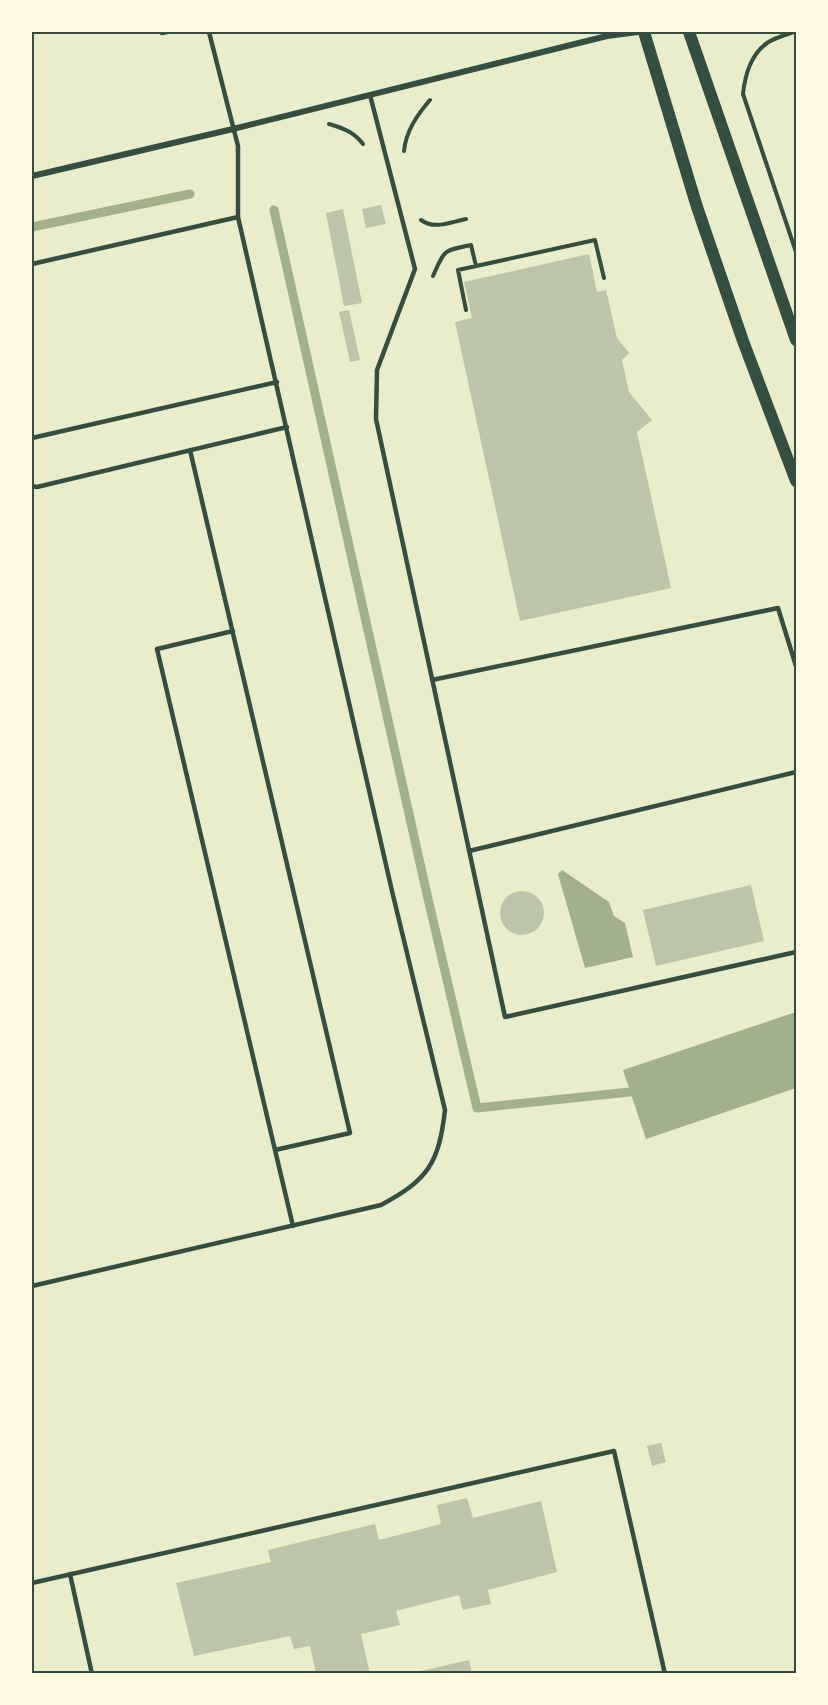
<svg xmlns="http://www.w3.org/2000/svg" width="828" height="1705" font-family="Roboto,sans-serif">
<style>
.water{fill:#a3b18a}
.lines{fill:none;stroke-linecap:round;stroke-linejoin:round}
.stream{stroke:#a3b18a;stroke-width:9}
.building{fill:#bcc5a7}
.path{stroke:#344e41;stroke-width:4}
.service{stroke:#344e41;stroke-width:4.5}
.minor{stroke:#344e41;stroke-width:6}
.secondary{stroke:#344e41;stroke-width:12}
.neatline{fill:none;stroke:#344e41;stroke-width:2}
</style>
<rect width="100%" height="100%" fill="#e9edc9"/>
<path class="water" d="M562 870 609 902 614 916 625 923 633 957 585 968 558 874Z
M796 1012V1088L646 1139 623 1070Z"/>
<g class="lines">
<path class="stream" d="M274 210 426 890 477 1108 630 1092
M32 227 190 194"/>
</g>
<path class="building" d="M381 205 386 224 366 228 362 209Z
M343 209 362 303 344 306 326 213Z
M589 254 597 292 606 290 617 338 629 353 622 360 629 392 652 420 637 432 671 588 520 621 455 322 472 318 464 282Z
M349 310 360 360 350 362 339 312Z
M751 885 764 941 656 966 643 910Z
M500 913a22 22 0 1 1 44 0a22 22 0 1 1-44 0Z
M661 1443 666 1462 652 1466 647 1446Z
M467 1498 473 1518 541 1501 557 1572 488 1590 491 1604 463 1610 459 1595 396 1611 400 1625 361 1634 370 1674H316L310 1646 294 1649 290 1636 194 1656 176 1583 271 1562 268 1550 375 1524 379 1540 441 1524 437 1505Z
M469 1660 472 1674H412V1673Z"/>
<g class="lines">
<path class="path" d="M794 32C785 35 774 38 767 43 750 55 745 75 743 94L796 252
M329 124C343 128 354 132 363 144
M404 151C406 131 417 115 430 100
M421 220C435 230 450 222 466 219
M433 276C445 249 443 251 471 245L476 266
M466 310 458 270 595 240 604 278"/>
<path class="service" d="M162 33 167 32
M370 95 415 269 377 370 376 419 505 1017 796 952
M32 264 238 217
M32 438 277 382
M190 450 350 1133 275 1150 157 649 233 631
M32 486 37 487 287 427
M432 680 778 608 796 666
M469 851 796 772
M275 1150 293 1226
M32 1286 381 1205C428 1180 439 1163 445 1110L392 891 238 217V146L209 32
M70 1574 92 1674
M32 1583 614 1451 665 1674"/>
<path class="minor" d="M32 176 233 129 607 36 638 32"/>
<path class="secondary" d="M644 32 697 207 743 341 796 481
M689 32 796 340"/>
</g>
<rect width="828" height="1705" fill="none" stroke="#fefae0" stroke-width="66"/>
<rect x="33" y="33" width="762" height="1639" class="neatline"/>
</svg>
